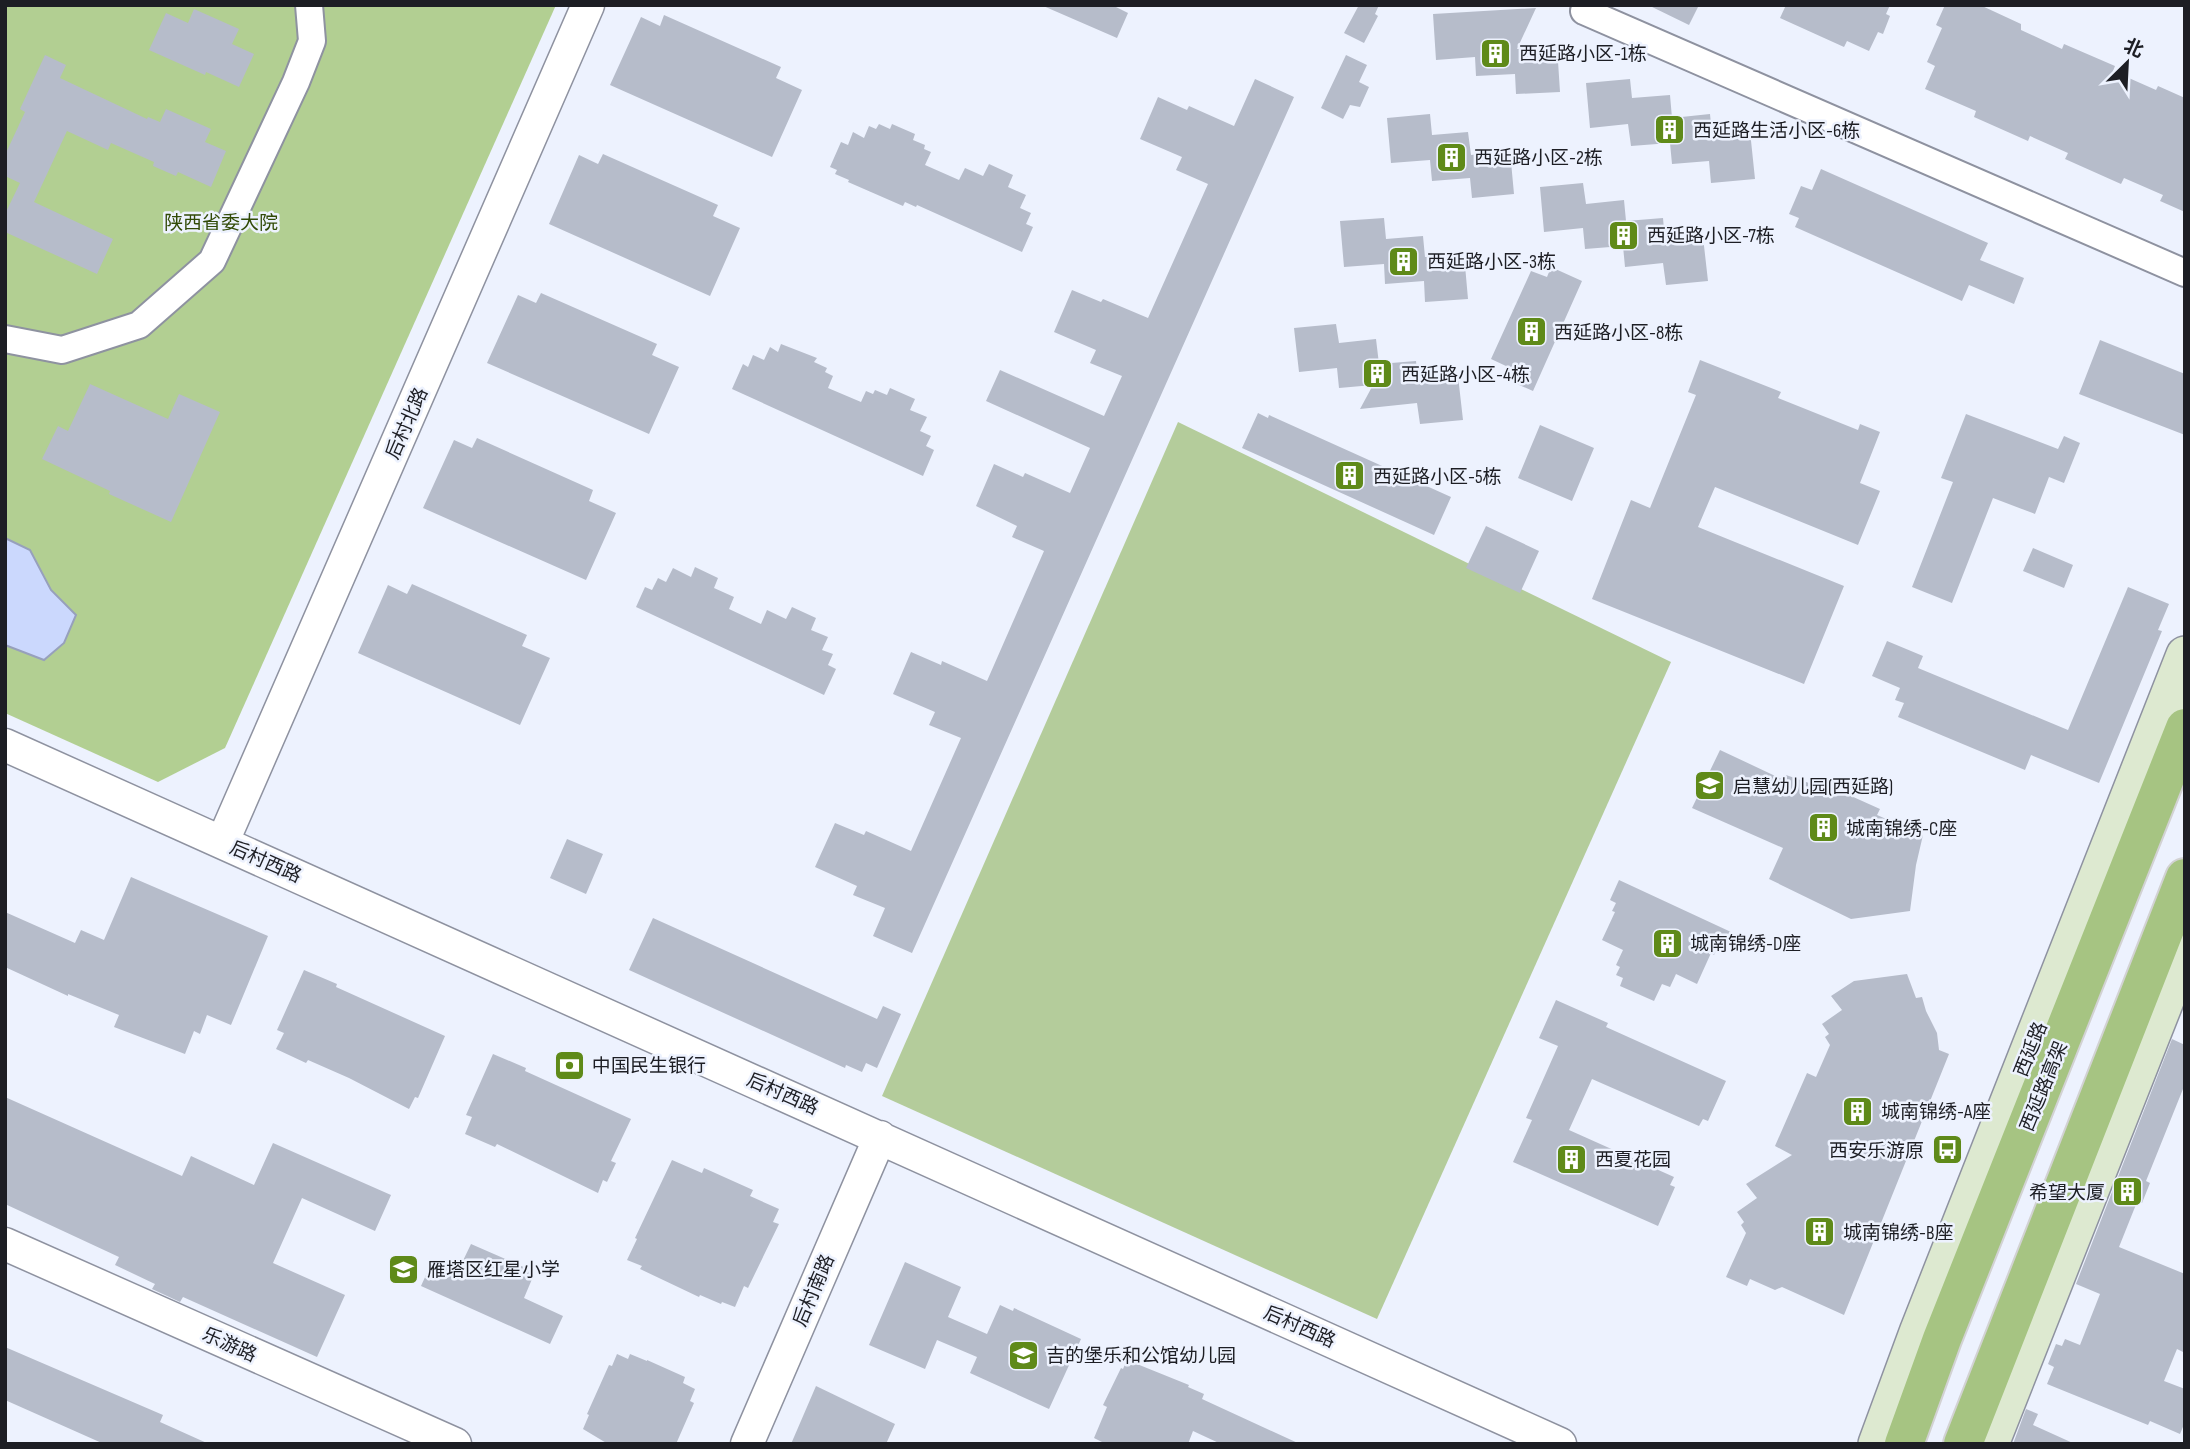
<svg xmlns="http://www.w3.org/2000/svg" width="2190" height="1449" font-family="'Sofia Sans Condensed','Noto Sans SC',sans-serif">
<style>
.green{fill:#b4cc9b}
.forest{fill:#b2cf92}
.water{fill:#cbd8fd;stroke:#97a0bc;stroke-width:2}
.building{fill:#b6bcca}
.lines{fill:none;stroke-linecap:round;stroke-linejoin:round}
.minor-casing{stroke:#8e92a0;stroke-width:30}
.tertiary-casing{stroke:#8e92a0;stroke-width:35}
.secondary-casing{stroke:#8e92a0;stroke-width:40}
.trunk-casing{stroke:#d2d2d3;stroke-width:42}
.minor{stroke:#fff;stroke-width:26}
.tertiary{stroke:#fff;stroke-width:32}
.secondary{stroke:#dde9d0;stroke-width:37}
.trunk{stroke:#a6c482;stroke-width:38}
.labels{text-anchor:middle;stroke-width:5;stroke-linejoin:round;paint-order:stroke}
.poi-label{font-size:19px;fill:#1d1e24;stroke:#edf2fe;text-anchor:start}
.park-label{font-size:19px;fill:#314a07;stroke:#edf2fe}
.street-label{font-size:19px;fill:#1d1e24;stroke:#edf2fe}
</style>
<rect width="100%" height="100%" fill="#edf2fe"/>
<path class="green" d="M1178 422 1671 662 1377 1319 882 1096Z"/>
<path class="forest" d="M5 5H556L225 748 158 782 5 713Z"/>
<path class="water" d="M5 538 30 550 51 590 76 615 64 643 44 660 5 645Z"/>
<path class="building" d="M1041 5H1112L1128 13 1117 38Z
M1359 5H1379L1375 14 1378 16 1364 43 1344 33Z
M1648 5H1699L1689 25Z
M1786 5H1890L1886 14 1890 16 1883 34 1878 32 1869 51 1847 41 1844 47 1780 18Z
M1945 5H1980L2021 24V30L2062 49 2064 44 2115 66 2113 71 2156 90 2158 86 2185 98V212L2160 201 2163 195 2124 178 2121 184 2065 159 2068 153 2030 136 2028 141 1974 117 1976 111 1925 89 1935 66 1927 62 1942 28 1936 25Z
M1536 8 1517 49 1557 46 1560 92 1516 94 1515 74 1476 76 1475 57 1436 60 1433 14Z
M194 9 239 29 232 44 254 54 239 87 206 72 205 75 149 50 166 13 188 23Z
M664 15 781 67 776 78 802 90 772 157 610 85 641 17 660 26Z
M45 55 66 65 60 78 147 119 148 117 160 122 166 109 211 129 205 142 226 151 211 187 178 172 176 176 153 166 154 162 111 143 108 150 67 131 34 202 113 239 97 274 5 232V214L20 183 5 176V155L25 112 20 109Z
M1346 55 1367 65 1359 82 1369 87 1360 107 1350 105 1343 119 1321 108Z
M1255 79 1294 97 912 953 873 936 885 908 853 895 857 886 815 867 835 823 864 835 866 831 911 851 961 738 929 725 935 712 893 694 911 652 941 665 942 661 987 681 1044 551 1012 537 1017 526 976 506 994 464 1023 477 1025 473 1070 493 1090 448 986 401 1000 370 1104 416 1122 376 1090 363 1096 350 1054 332 1072 290 1101 302 1103 299 1148 318 1208 184 1176 170 1182 157 1140 139 1158 97 1187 110 1189 106 1234 126Z
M1630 79 1632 98 1670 95 1672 118 1710 114 1712 135 1750 131 1755 179 1711 183 1709 161 1672 164 1670 143 1631 146 1628 124 1590 128 1586 83Z
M1430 114 1432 135 1468 132 1471 155 1510 151 1514 194 1472 198 1470 178 1432 181 1430 160 1391 163 1387 118Z
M879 124 890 129 892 124 915 134 913 140 925 145 924 149 931 152 925 165 959 180 965 168 983 176 989 164 1013 175 1008 187 1026 195 1020 208 1031 213 1026 224 1033 227 1022 252 917 205 916 207 905 202 903 206 848 182 849 180 835 174 837 170 830 167 841 142 848 145 853 132 864 138 869 126 876 129Z
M603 154 718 205 713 216 740 228 710 296 549 224 579 155 598 164Z
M1821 169 1988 243 1980 260 2024 278 2014 304 1969 285 1962 301 1795 227 1799 218 1789 214 1801 186 1812 190Z
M1583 183 1586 204 1624 200 1626 221 1663 218 1665 241 1703 237 1708 281 1666 285 1663 263 1625 267 1623 246 1585 249 1583 228 1544 232 1540 187Z
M1384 218 1386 239 1423 236 1425 257 1464 254 1468 299 1425 302 1424 281 1385 284 1384 264 1344 267 1340 221Z
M1551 267 1582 281 1533 391 1501 377 1506 366 1491 359 1531 271 1547 277Z
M541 293 657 344 652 355 679 367 649 434 487 363 518 295 536 303Z
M1336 324 1339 343 1376 339 1379 364 1416 361 1418 380 1458 376 1463 420 1420 424 1417 403 1360 409 1373 385 1339 388 1337 368 1299 372 1294 328Z
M2100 340 2185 374V435L2079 394Z
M781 344 817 358 814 362 827 368 825 372 833 376 828 388 861 402 866 391 873 394 875 390 887 395 890 388 915 399 910 410 927 417 920 431 931 436 926 446 934 450 923 476 732 389 743 364 748 367 753 355 764 360 770 347 778 352Z
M1700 360 1781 392 1778 398 1858 430 1860 424 1880 432 1860 483 1880 491 1858 545 1715 487 1698 527 1844 586 1804 684 1592 599 1631 500 1650 508 1696 395 1688 392Z
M90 384 168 419 179 394 220 412 171 522 109 494 110 491 42 459 58 426 68 431Z
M1258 413 1268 418 1269 415 1451 497 1434 535 1242 448Z
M1966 414 2058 449 2064 436 2080 443 2064 483 2049 477 2035 514 1993 498 1952 603 1912 587 1953 482 1941 478Z
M1540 425 1594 448 1572 501 1518 478Z
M477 438 593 490 589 501 616 513 586 580 423 508 454 440 472 448Z
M1486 526 1539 551 1520 593 1466 568Z
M2033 548 2073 565 2064 588 2023 571Z
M695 567 718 578 714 588 734 597 729 609 761 624 767 610 786 619 792 607 816 618 811 630 828 637 822 650 833 654 828 665 836 669 824 695 636 607 645 587 652 590 658 578 666 582 673 568 691 577Z
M412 584 527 635 522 646 550 658 520 725 358 653 388 585 407 594Z
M2128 587 2169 604 2158 630 2162 631 2099 783 2031 755 2025 770 1898 717 1904 703 1895 700 1900 688 1872 676 1887 641 1923 656 1918 668 2068 730Z
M1720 750 1784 780 1786 775 1809 783 1811 778 1880 809 1877 815 1923 835 1916 865 1910 911 1851 919 1769 879 1783 848 1692 808Z
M567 839 603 854 586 894 550 878Z
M131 877 268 936 231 1025 207 1015 200 1034 194 1031 185 1054 114 1027 119 1015 68 994V996L5 967V912L75 943 81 930 104 940Z
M1619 880 1731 932 1723 950 1718 947 1714 955 1711 953 1697 984 1676 974 1670 987 1662 984 1654 1001 1620 986 1623 978 1616 975 1620 967 1616 965 1623 950 1602 940 1615 912 1612 911 1616 903 1610 900Z
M653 918 877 1019 883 1006 901 1014 877 1068 866 1063 862 1072 846 1065 845 1068 629 970Z
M304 970 337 984 336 987 445 1036 418 1098 415 1097 409 1109 349 1078 308 1060 306 1063 276 1049 284 1033 277 1030Z
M1907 974 1916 998 1922 997 1926 1011 1937 1033 1939 1050 1949 1054 1844 1315 1782 1287 1775 1290 1750 1279 1747 1286 1726 1277 1746 1233 1741 1225 1744 1222 1737 1212 1757 1198 1746 1184 1792 1155 1775 1146 1807 1073 1816 1077 1830 1045 1825 1037 1829 1034 1822 1024 1842 1010 1831 996 1854 981Z
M1556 1000 1608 1023 1606 1027 1726 1081 1708 1121 1703 1119 1699 1126 1592 1079 1569 1130 1674 1177 1670 1185 1675 1187 1658 1226 1513 1162 1532 1120 1526 1118 1558 1046 1539 1038Z
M2172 1039 2185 1045V1084L2146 1181 2150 1183 2142 1203 2137 1202 2119 1247 2185 1274V1353L2177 1349 2164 1381 2185 1389V1422L2180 1434 2150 1421 2148 1425 2047 1384 2054 1367 2048 1364 2056 1344 2062 1346 2065 1339 2080 1345 2100 1294 2076 1284Z
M493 1054 526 1068 525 1071 631 1119 611 1161 616 1163 607 1182 603 1180 598 1193 497 1144 495 1147 465 1134 472 1117 466 1115Z
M5 1097 182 1176 191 1156 254 1185 273 1143 391 1195 375 1231 302 1198 273 1263 345 1295 317 1357 183 1297 180 1302 152 1289 155 1284 115 1265 119 1257 5 1204Z
M672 1160 702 1173 704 1168 753 1190 750 1196 779 1209 773 1222 779 1224 748 1288 744 1286 735 1307 722 1302 721 1304 700 1295 699 1297 640 1269 642 1266 627 1260 637 1239 635 1238Z
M471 1244 535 1272 524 1298 563 1316 550 1344 421 1286 431 1264 442 1269 445 1262 459 1269Z
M905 1262 961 1287 948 1317 987 1334 1000 1305 1013 1311 1014 1308 1081 1339 1049 1409 970 1373 977 1357 937 1340 925 1369 869 1345Z
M5 1347 163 1415 160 1422 209 1444H104L5 1400Z
M617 1354 628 1359 630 1354 647 1361V1360L685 1377 683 1383 695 1389 690 1401 694 1403 676 1444H608L583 1429 589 1415 587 1414 609 1365 612 1366Z
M1127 1360 1189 1385 1188 1387 1204 1394 1202 1399 1300 1444H1221L1193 1431 1188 1444H1106L1094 1438 1107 1407 1103 1405 1121 1368 1123 1369Z
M816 1386 895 1424 886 1444H791Z
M2026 1409 2038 1414 2033 1425 2075 1444H2013Z"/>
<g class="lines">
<defs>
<path id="minor" d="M1587 5 1584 11 2185 273
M5 339 62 350 139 325 212 261 296 82 312 41 309 5"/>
<path id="tertiary" d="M5 745 1560 1444
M223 841 588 5
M5 1244 455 1444
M747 1444 880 1137"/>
<path id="secondary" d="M1877 1444 1919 1330 2185 655
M1990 1444 2185 950"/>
<path id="trunk" d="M1904 1444 1942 1339 2185 728
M1963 1444 2185 878"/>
</defs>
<use href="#minor" class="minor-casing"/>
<use href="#tertiary" class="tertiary-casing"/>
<use href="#secondary" class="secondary-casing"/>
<use href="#trunk" class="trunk-casing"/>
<use href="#minor" class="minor"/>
<use href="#tertiary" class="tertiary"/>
<use href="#secondary" class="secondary"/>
<use href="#trunk" class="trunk"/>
</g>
<defs>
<symbol id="building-square" viewBox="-11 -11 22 22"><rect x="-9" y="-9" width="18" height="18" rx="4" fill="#5f8a19" stroke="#edf2fe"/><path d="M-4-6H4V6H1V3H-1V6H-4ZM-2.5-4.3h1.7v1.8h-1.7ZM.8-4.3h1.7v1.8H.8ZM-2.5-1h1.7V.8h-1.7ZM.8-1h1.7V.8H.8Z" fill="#fff"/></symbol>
<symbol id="school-square" viewBox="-11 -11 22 22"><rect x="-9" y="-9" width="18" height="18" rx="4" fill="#5f8a19" stroke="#edf2fe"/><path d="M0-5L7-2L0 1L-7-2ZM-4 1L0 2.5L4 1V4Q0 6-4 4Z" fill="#fff"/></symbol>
<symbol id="bank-square" viewBox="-11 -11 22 22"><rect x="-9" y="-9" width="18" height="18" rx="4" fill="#5f8a19" stroke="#edf2fe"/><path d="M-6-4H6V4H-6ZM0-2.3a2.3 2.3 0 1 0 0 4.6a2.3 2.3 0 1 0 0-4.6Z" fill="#fff"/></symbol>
<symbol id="bus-square" viewBox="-11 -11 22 22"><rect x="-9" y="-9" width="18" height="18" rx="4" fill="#5f8a19" stroke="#edf2fe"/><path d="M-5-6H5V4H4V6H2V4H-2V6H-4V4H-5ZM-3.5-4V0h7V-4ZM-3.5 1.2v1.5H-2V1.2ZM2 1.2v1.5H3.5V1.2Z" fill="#fff"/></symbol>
</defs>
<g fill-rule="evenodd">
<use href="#building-square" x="1478" y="36" width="35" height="35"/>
<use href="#building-square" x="1652" y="112" width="35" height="35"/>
<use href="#building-square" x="1434" y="140" width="35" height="35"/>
<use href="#building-square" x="1606" y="218" width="35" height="35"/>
<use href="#building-square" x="1386" y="244" width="35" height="35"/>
<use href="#building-square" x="1514" y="314" width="35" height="35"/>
<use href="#building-square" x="1360" y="356" width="35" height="35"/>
<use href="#building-square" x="1332" y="458" width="35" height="35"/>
<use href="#school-square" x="1692" y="768" width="35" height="35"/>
<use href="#building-square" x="1806" y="810" width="35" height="35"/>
<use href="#building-square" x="1650" y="926" width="35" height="35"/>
<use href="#bank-square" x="552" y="1048" width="35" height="35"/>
<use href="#building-square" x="1840" y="1094" width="35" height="35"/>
<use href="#bus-square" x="1930" y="1132" width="35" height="35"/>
<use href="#building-square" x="1554" y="1142" width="35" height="35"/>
<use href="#building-square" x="2110" y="1174" width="35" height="35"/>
<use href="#building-square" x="1802" y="1214" width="35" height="35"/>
<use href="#school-square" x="386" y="1252" width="35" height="35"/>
<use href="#school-square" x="1006" y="1338" width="35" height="35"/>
</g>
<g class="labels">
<g class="poi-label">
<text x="1519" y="60">西延路小区-1栋</text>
<text x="1693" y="137">西延路生活小区-6栋</text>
<text x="1474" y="164">西延路小区-2栋</text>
<text x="1647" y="242">西延路小区-7栋</text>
<text x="1427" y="268">西延路小区-3栋</text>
<text x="1554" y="339">西延路小区-8栋</text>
<text x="1401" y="381">西延路小区-4栋</text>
<text x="1373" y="483">西延路小区-5栋</text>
<text x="1733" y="793">启慧幼儿园(西延路)</text>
<text x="1846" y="835">城南锦绣-C座</text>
<text x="1690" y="950">城南锦绣-D座</text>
<text x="592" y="1072">中国民生银行</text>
<text x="1881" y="1118">城南锦绣-A座</text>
<text x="1924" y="1157" text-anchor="end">西安乐游原</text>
<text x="1595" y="1166">西夏花园</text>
<text x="2105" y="1199" text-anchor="end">希望大厦</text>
<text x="1843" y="1239">城南锦绣-B座</text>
<text x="427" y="1276">雁塔区红星小学</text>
<text x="1046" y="1362">吉的堡乐和公馆幼儿园</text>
</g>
<g class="park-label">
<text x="221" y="229">陕西省委大院</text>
</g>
<g class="street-label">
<text transform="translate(406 423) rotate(-66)" y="7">后村北路</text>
<text transform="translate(266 861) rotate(24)" y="7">后村西路</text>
<text transform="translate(2030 1049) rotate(-68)" y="7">西延路</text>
<text transform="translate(2043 1086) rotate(-68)" y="7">西延路高架</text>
<text transform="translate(783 1093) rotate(24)" y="7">后村西路</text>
<text transform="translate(813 1290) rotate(-67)" y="7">后村南路</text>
<text transform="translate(1300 1326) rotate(24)" y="7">后村西路</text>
<text transform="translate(230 1344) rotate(24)" y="7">乐游路</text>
</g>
</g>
<rect width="2190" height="1449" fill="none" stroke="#1d1e24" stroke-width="14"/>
<g transform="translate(2127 63) rotate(24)" stroke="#edf2fe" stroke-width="5" paint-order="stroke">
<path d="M0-5L12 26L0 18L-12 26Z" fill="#1d1e24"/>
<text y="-10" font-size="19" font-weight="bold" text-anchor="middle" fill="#1d1e24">北</text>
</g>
</svg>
